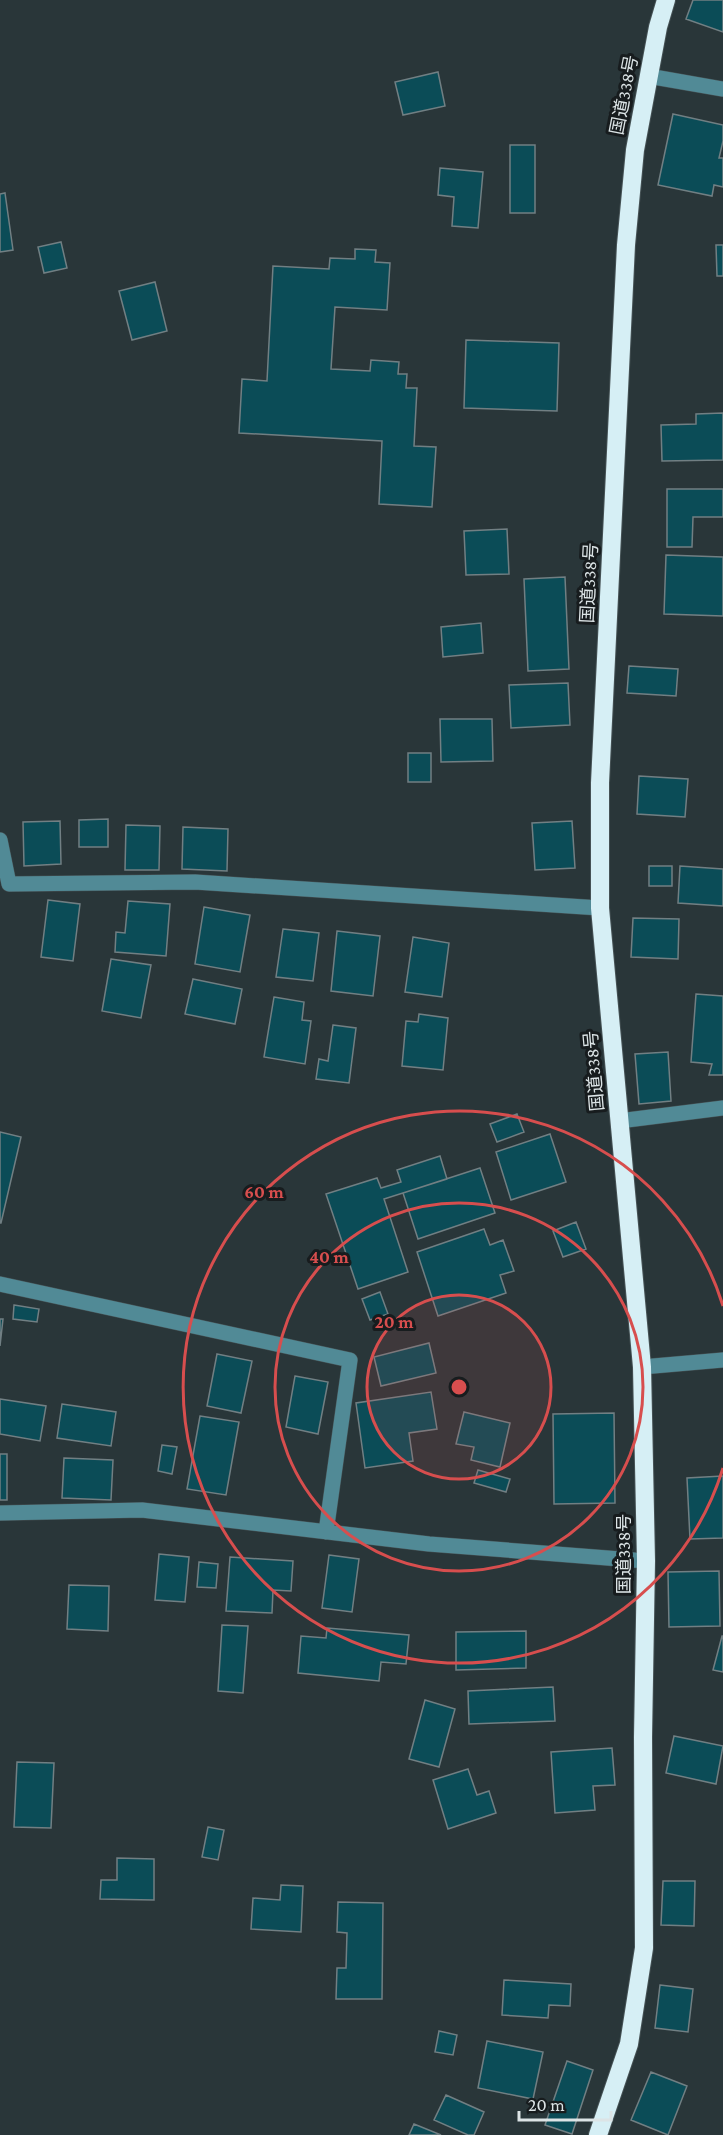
<svg xmlns="http://www.w3.org/2000/svg" width="723" height="2135" font-family="'Crimson Pro','Noto Sans JP',serif">
<style>
.building{fill:#0b4c57;stroke:#717f83;stroke-width:1.5}
.lines{fill:none;stroke-linecap:round;stroke-linejoin:round}
.minor-casing{stroke:#465255;stroke-width:16}
.highway-casing{stroke:#465255;stroke-width:20}
.minor{stroke:#518a96;stroke-width:15}
.highway{stroke:#d6eff5;stroke-width:18}
.ring{fill:none;stroke:#d74e4e;stroke-width:3}
.labels{text-anchor:middle;stroke-width:6;stroke-linejoin:round;paint-order:stroke}
.street-label{font-size:18px;fill:#dce4e6;stroke:#171c1e}
.centre{fill:#d74e4e;stroke:#171c1e;stroke-width:3}
.ring-label{font-size:18px;text-anchor:middle;font-weight:bold;fill:#d74e4e;stroke:#171c1e;stroke-width:6;stroke-linejoin:round;paint-order:stroke}
</style>
<rect width="100%" height="100%" fill="#293639"/>
<path class="building" d="M693 0H723V32L686 19Z
M438 72 445 106 403 115 395 82Z
M673 114 723 125V141L719 158H723V187L714 185 712 196 658 185Z
M510 145H535V213H510Z
M440 168 483 172 478 228 452 226 454 197 438 195Z
M5 193 13 250 0 252V194Z
M61 242 67 268 44 273 38 247Z
M716 245H723V276H717Z
M355 249 376 250 375 262 390 263 387 310 335 307 331 369 370 371 371 360 399 362 398 374H407L406 388H417L414 446 436 447 432 507 379 504 382 441 239 433 242 379 267 381 273 266 329 269 330 258 355 259Z
M155 282 167 331 132 340 119 291Z
M466 340 559 343 557 411 464 408Z
M723 413V460L662 461 661 425 696 424V414Z
M667 489H723V517H693L692 547H667Z
M507 529 509 574 466 575 464 531Z
M666 555 723 557V616L664 614Z
M565 577 569 669 528 671 524 579Z
M481 623 483 653 443 657 441 627Z
M629 666 678 669 676 696 627 693Z
M568 683 570 725 511 728 509 685Z
M440 719H492L493 761 441 762Z
M408 753H431V782H408Z
M639 776 688 779 685 817 637 814Z
M108 819V847H79V820Z
M60 821 61 864 24 866 23 822Z
M572 821 575 868 535 870 532 823Z
M126 825 160 826 159 870H125Z
M183 827 228 829 227 871 182 869Z
M649 866H672V886H649Z
M680 866 723 869V906L678 903Z
M48 900 80 904 73 961 41 957Z
M128 901 170 904 166 956 115 952 116 932 125 933Z
M204 907 250 915 240 972 195 964Z
M633 918 679 919 678 959 631 957Z
M283 929 319 933 313 981 276 977Z
M337 931 380 936 373 996 331 991Z
M413 937 449 943 442 997 405 992Z
M111 959 151 965 141 1018 102 1011Z
M193 979 242 989 235 1024 185 1014Z
M696 994 723 996V1075H709L712 1064 691 1062Z
M274 997 304 1002 302 1020 311 1021 305 1064 264 1057Z
M419 1014 448 1018 443 1070 402 1066 406 1021 418 1022Z
M333 1025 356 1028 349 1083 316 1079 319 1059 328 1061Z
M668 1052 671 1101 639 1104 635 1054Z
M517 1114 524 1132 497 1142 490 1124Z
M0 1132 21 1137 1 1223H0Z
M550 1134 566 1182 511 1200 496 1152Z
M440 1156 447 1179 384 1199 408 1272 358 1289 326 1194 377 1178 381 1188 401 1182 397 1170Z
M480 1168 495 1213 418 1239 403 1193Z
M576 1222 586 1249 563 1257 553 1231Z
M484 1229 490 1245 503 1240 514 1271 500 1275 506 1293 438 1316 417 1252Z
M380 1292 388 1314 370 1320 362 1299Z
M14 1305 39 1309 37 1322 13 1319Z
M0 1319H3L0 1346Z
M429 1343 436 1373 381 1386 374 1357Z
M217 1354 252 1361 241 1413 207 1406Z
M295 1376 328 1382 318 1434 286 1427Z
M431 1392 437 1429 409 1433 413 1461 365 1468 356 1403Z
M0 1399 46 1406 40 1441 0 1434Z
M62 1404 116 1412 111 1446 57 1438Z
M464 1412 510 1423 500 1467 471 1460 474 1447 456 1444Z
M614 1413 615 1503 554 1504 553 1414Z
M200 1416 239 1422 226 1495 187 1489Z
M162 1445 177 1447 172 1474 158 1471Z
M0 1454H7V1500H0Z
M64 1458 113 1460 111 1500 62 1498Z
M478 1470 510 1479 506 1492 474 1483Z
M723 1476V1538L690 1539 687 1478Z
M159 1554 189 1557 185 1602 155 1600Z
M329 1555 359 1559 352 1612 322 1608Z
M230 1557 293 1561 291 1591 273 1590 272 1613 226 1611Z
M199 1562 218 1564 216 1588 197 1587Z
M719 1571 720 1626 669 1627 668 1572Z
M69 1585 109 1586 108 1631 67 1629Z
M222 1625 248 1626 243 1693 218 1691Z
M327 1628 409 1635 406 1664 381 1662 379 1681 298 1673 301 1636 326 1638Z
M526 1631V1668L456 1670V1632Z
M722 1636H723V1672L713 1670Z
M553 1687 555 1721 469 1724 468 1691Z
M425 1700 455 1709 439 1767 409 1759Z
M674 1736 723 1746 716 1784 666 1773Z
M612 1748 615 1785 593 1786 595 1810 555 1813 551 1752Z
M17 1762 54 1763 51 1828 14 1827Z
M468 1769 477 1795 489 1791 496 1813 448 1829 433 1780Z
M208 1827 224 1830 218 1860 202 1857Z
M117 1858 154 1859V1900L100 1899 101 1880H117Z
M663 1881H695L694 1926 661 1925Z
M281 1885 303 1886 301 1932 251 1929 253 1898 280 1900Z
M338 1902 383 1903 382 1999H336L337 1968H346L347 1933 337 1932Z
M504 1980 571 1984 570 2006 549 2005 548 2018 502 2015Z
M660 1985 693 1989 688 2032 655 2028Z
M439 2031 457 2035 453 2055 435 2052Z
M487 2041 543 2052 533 2099 478 2088Z
M567 2061 593 2070 572 2134 545 2125Z
M651 2072 687 2086 668 2135 631 2120Z
M446 2095 484 2112 474 2135H468L434 2120Z
M414 2124 441 2135H409Z"/>
<g class="lines">
<defs>
<path id="minor" d="M648 76 723 89
M0 840 9 884 195 882 600 908
M619 1121 723 1108
M0 1284 350 1360 326 1532
M642 1367 723 1360
M0 1513 142 1510 429 1544 646 1561"/>
<path id="highway" d="M598 2135 629 2044 644 1948 643 1737 646 1561 642 1367 600 908V783L626 245 635 150 658 27 666 0"/>
</defs>
<use href="#minor" class="minor-casing"/>
<use href="#highway" class="highway-casing"/>
<use href="#minor" class="minor"/>
<use href="#highway" class="highway"/>
</g>
<circle cx="459" cy="1387" r="92" fill="#d74e4e" fill-opacity=".12"/>
<g class="ring">
<circle cx="459" cy="1387" r="92"/>
<circle cx="459" cy="1387" r="184"/>
<path d="M723 1468A276 276 0 1 1 723 1306"/>
</g>
<g class="labels">
<g class="street-label">
<text transform="translate(624 95) rotate(-79)" y="6">国道338号</text>
<text transform="translate(589 583) rotate(-87)" y="6">国道338号</text>
<text transform="translate(594 1071) rotate(-95)" y="6">国道338号</text>
<text transform="translate(624 1554) rotate(-90)" y="6">国道338号</text>
</g>
</g>
<circle cx="459" cy="1387" r="9" class="centre"/>
<g class="ring-label">
<text x="264" y="1198">60 m</text>
<text x="329" y="1263">40 m</text>
<text x="394" y="1328">20 m</text>
</g>
<path d="M519 2111v9h92v-9" fill="none" stroke="#dce4e6" stroke-width="3"/>
<text x="528" y="2111" font-size="18" fill="#dce4e6" stroke="#171c1e" stroke-width="4.5" paint-order="stroke">20 m</text>
</svg>
